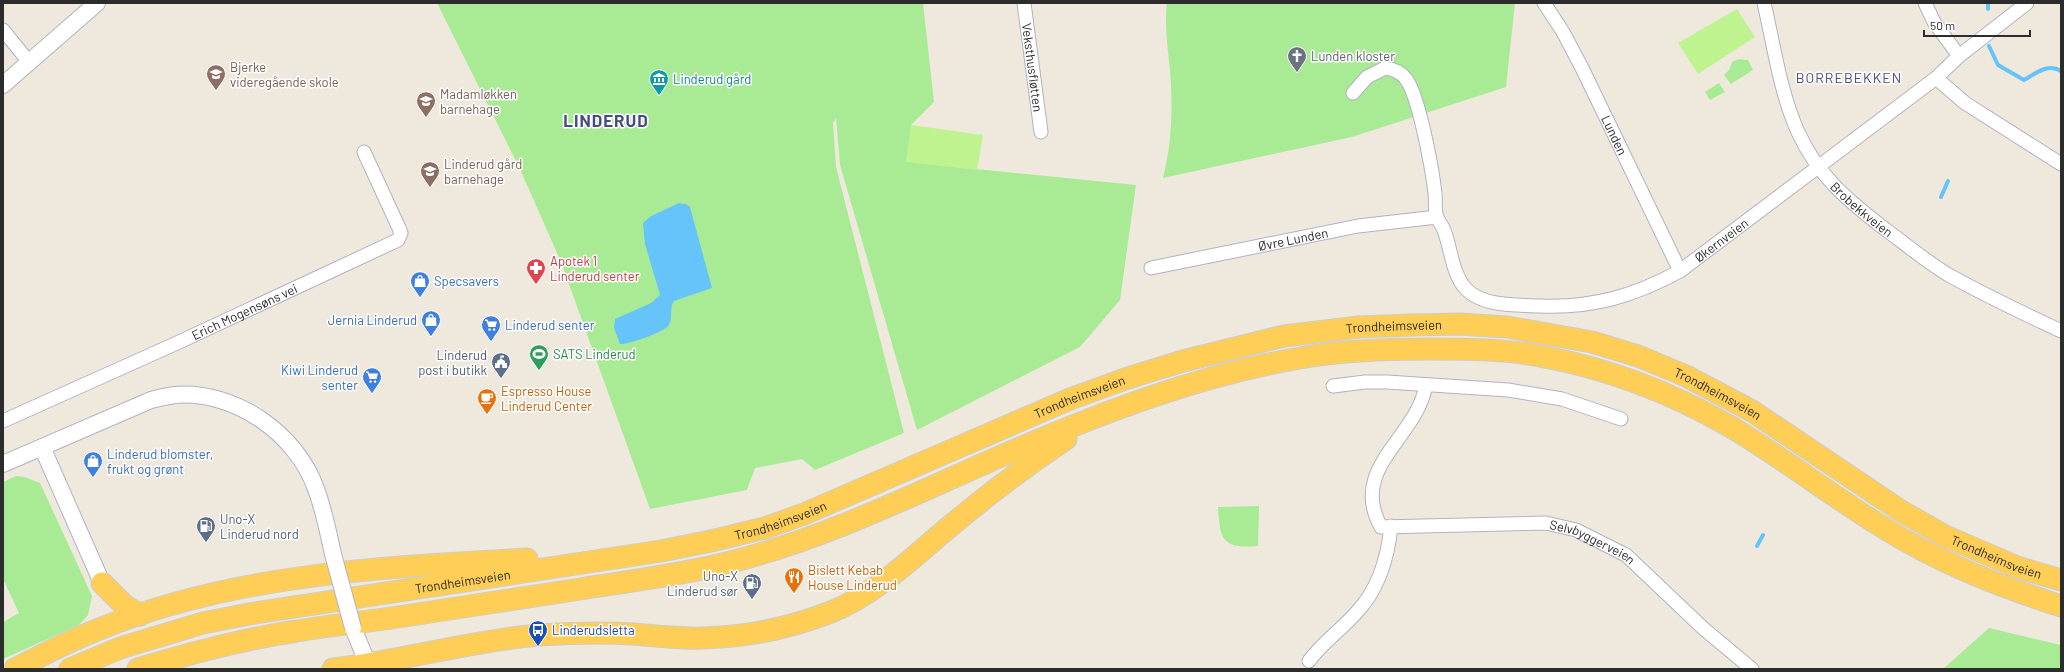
<svg xmlns="http://www.w3.org/2000/svg" width="2064" height="672" font-family="Barlow,sans-serif">
<style>
.green{fill:#a9eb95}
.pitch{fill:#bff38f}
.water{fill:#66c4fb}
.lines{fill:none;stroke-linecap:round;stroke-linejoin:round}
.stream{stroke:#66c4fb;stroke-width:4}
.minor-casing{stroke:#b1b2c1;stroke-width:15}
.tertiary-casing{stroke:#b1b2c1;stroke-width:18}
.trunk-casing{stroke:#ccc;stroke-width:23}
.minor{stroke:#fff;stroke-width:13}
.tertiary{stroke:#fff;stroke-width:16}
.trunk{stroke:#ffce56;stroke-width:21}
.tertiary-bridge-casing{stroke:#b1b2c1;stroke-width:18;stroke-linecap:butt}
.tertiary-bridge{stroke:#fff;stroke-width:16}
.labels{text-anchor:middle;stroke-width:3;stroke-linejoin:round;paint-order:stroke}
.worship-label{font-size:13px;fill:#5b616d;stroke:#fff;text-anchor:start}
.education-label{font-size:13px;fill:#785e54;stroke:#fff;text-anchor:start}
.street-label{font-size:13px;fill:#2c2c2c;stroke:#fff}
.culture-label{font-size:13px;fill:#0d838f;stroke:#fff;text-anchor:start}
.health-label{font-size:13px;fill:#be3a42;stroke:#fff;text-anchor:start}
.shop-label{font-size:13px;fill:#366cbe;stroke:#fff;text-anchor:start}
.leisure-label{font-size:13px;fill:#27864d;stroke:#fff;text-anchor:start}
.service-label{font-size:13px;fill:#4e5e75;stroke:#fff;text-anchor:end}
.food-label{font-size:13px;fill:#c56008;stroke:#fff;text-anchor:start}
.transit-label{font-size:13px;fill:#164399;stroke:#fff;text-anchor:start}
.neighbourhood-label{font-size:14px;letter-spacing:1px;fill:#474c82;stroke:#fff}
.district-label{font-size:17px;font-weight:bold;letter-spacing:1px;fill:#474c82;stroke:#fff}
</style>
<rect width="100%" height="100%" fill="#efe9dd"/>
<path class="green" d="M437 3H923L934 102 911 125 927 164 1136 185 1120 300 1080 347 917 430 840 165 836 118 833 123 836 167 904 433 815 470 802 459 755 468 747 490 650 509 561 262 520 169Z
M1167 3H1515L1506 87 1352 137 1163 178C1172 142 1173 107 1170 71 1168 49 1164 25 1167 3Z
M1739 59 1748 60 1753 70 1731 84 1724 75 1729 70 1732 62Z
M1719 83 1725 92 1710 100 1705 92Z
M16 476 25 477 40 483 92 596 88 615 79 625 3 659V622L19 613 3 579V482Z
M1259 506 1258 546C1222 549 1220 540 1218 507Z
M1989 628 2061 645V669H1943Z"/>
<path class="pitch" d="M1737 9 1755 37 1698 74 1678 43Z
M911 125 983 135 977 170 906 162Z"/>
<path class="water" d="M679 203 686 204 690 207 712 288 674 301C669 308 673 318 669 325 665 332 628 345 620 344L614 328 615 319 651 303 660 295 645 244 643 223 651 216Z"/>
<g class="lines">
<path class="stream" d="M1988 3V9
M1989 46 1998 65 2024 80C2036 73 2048 63 2061 71
M1941 197 1948 181
M1757 546 1763 535"/>
<defs>
<g id="minor">
<path id="s1" d="M1024 3 1041 132"/>
<path id="s2" d="M1544 3 1563 32 1582 68 1680 271"/>
<path id="s3" d="M1764 3C1774 46 1780 92 1798 132 1817 174 1845 198 1881 226 1903 242 1924 260 1947 274 1984 295 2023 313 2061 331"/>
<path d="M1925 3 1934 22 1959 56"/>
<path d="M3 30 29 62"/>
<path d="M1936 78 1965 103 2061 164"/>
<path id="s4" d="M1353 93 1367 77 1385 68C1393 69 1401 72 1406 79 1419 96 1432 168 1435 193 1436 200 1434 210 1437 217 1438 221 1442 225 1444 230 1451 248 1452 274 1466 289 1483 307 1518 305 1541 306 1593 308 1634 296 1680 271L1936 78 1959 56 2027 3"/>
<path id="s5" d="M1151 268 1358 226 1437 217"/>
<path id="s6" d="M1426 385C1417 438 1348 468 1381 527L1546 523 1576 530 1626 555 1704 629 1752 669"/>
<path d="M1333 386 1365 382H1387L1508 390 1562 399 1621 419"/>
<path id="s7" d="M3 421 177 343 398 240 401 233 399 228 364 152"/>
<path d="M1309 661C1322 643 1341 630 1356 613 1378 590 1388 557 1391 526"/>
</g>
<path id="tertiary" d="M3 85 97 3
M42 447 102 583
M3 464 151 400C159 398 167 396 175 395 235 390 297 434 316 489 324 510 328 532 333 554
M353 628 370 669"/>
<g id="trunk">
<path d="M102 583 124 605 140 615"/>
<path d="M15 669C42 655 69 641 97 630 233 574 383 567 527 559"/>
<path id="s8" d="M70 669 120 648 203 623 249 614 661 551 711 541 765 528 804 514 1070 399 1128 378 1183 361 1284 336 1359 327 1412 325 1459 324 1507 327 1592 342 1638 356 1686 376 1752 411 1901 511 1945 536 2017 567 2061 580"/>
<path d="M138 669C191 653 243 639 297 631 331 625 365 622 398 617 459 608 519 598 580 589 630 581 681 575 731 562 829 537 914 494 1006 454 1103 412 1202 374 1306 357 1346 350 1388 349 1428 349 1466 349 1503 349 1540 356 1607 368 1672 393 1731 427 1783 458 1832 496 1884 528 1940 563 1999 586 2061 606"/>
<path d="M333 669C402 661 469 641 538 635 570 633 602 632 634 634 657 636 680 639 702 638 746 637 790 628 831 612 878 593 916 554 954 523 990 493 1027 465 1066 439"/>
</g>
</defs>
<use href="#minor" class="minor-casing"/>
<use href="#tertiary" class="tertiary-casing"/>
<use href="#trunk" class="trunk-casing"/>
<use href="#minor" class="minor"/>
<use href="#tertiary" class="tertiary"/>
<use href="#trunk" class="trunk"/>
<defs>
<path id="tertiary-bridge" d="M333 554 353 628"/>
</defs>
<use href="#tertiary-bridge" class="tertiary-bridge-casing"/>
<use href="#tertiary-bridge" class="tertiary-bridge"/>
</g>
<defs>
<symbol id="church-pin" viewBox="-11 -11 22 30"><path d="M0 17L-7.5 6A9.5 9.5 0 1 1 7.5 6Z" fill="#6b7280" stroke="#fff"/><path d="M-1.2-6h2.4v3.5h3.3v2.4h-3.3V6h-2.4V-.1h-3.3v-2.4h3.3Z" fill="#fff"/></symbol>
<symbol id="school-pin" viewBox="-11 -11 22 30"><path d="M0 17L-7.5 6A9.5 9.5 0 1 1 7.5 6Z" fill="#8d6e63" stroke="#fff"/><path d="M0-5L7-2L0 1L-7-2ZM-4 1L0 2.5L4 1V4Q0 6-4 4Z" fill="#fff"/></symbol>
<symbol id="museum-pin" viewBox="-11 -11 22 30"><path d="M0 17L-7.5 6A9.5 9.5 0 1 1 7.5 6Z" fill="#0f9aa8" stroke="#fff"/><path d="M0-6L6-3V-2H-6V-3ZM-5-1h2V3h-2ZM-1-1h2V3h-2ZM3-1h2V3H3ZM-6 4H6V6H-6Z" fill="#fff"/></symbol>
<symbol id="pharmacy-pin" viewBox="-11 -11 22 30"><path d="M0 17L-7.5 6A9.5 9.5 0 1 1 7.5 6Z" fill="#e0444e" stroke="#fff"/><path d="M-2-6h4v4h4v4h-4v4h-4v-4h-4v-4h4Z" fill="#fff"/></symbol>
<symbol id="shop-pin" viewBox="-11 -11 22 30"><path d="M0 17L-7.5 6A9.5 9.5 0 1 1 7.5 6Z" fill="#3f7fe0" stroke="#fff"/><path d="M-5-2.5h2.3a2.7 3.5 0 0 1 5.4 0H5L5.5 6h-11ZM-1.5-2.5h3a1.5 2.3 0 0 0-3 0Z" fill="#fff"/></symbol>
<symbol id="supermarket-pin" viewBox="-11 -11 22 30"><path d="M0 17L-7.5 6A9.5 9.5 0 1 1 7.5 6Z" fill="#3f7fe0" stroke="#fff"/><path d="M-6-5.5h2.5l.6 2H6L4.5 2H-2.5L-4.4-4H-6ZM-1.5 3.2a1.3 1.3 0 1 0 .1 0ZM3 3.2a1.3 1.3 0 1 0 .1 0Z" fill="#fff"/></symbol>
<symbol id="stadium-pin" viewBox="-11 -11 22 30"><path d="M0 17L-7.5 6A9.5 9.5 0 1 1 7.5 6Z" fill="#2e9e5b" stroke="#fff"/><path d="M0-5a6.5 5 0 1 0 0 10a6.5 5 0 1 0 0-10ZM-3.5-1.8h7v3.6h-7Z" fill="#fff"/></symbol>
<symbol id="civic-pin" viewBox="-11 -11 22 30"><path d="M0 17L-7.5 6A9.5 9.5 0 1 1 7.5 6Z" fill="#5c6f8a" stroke="#fff"/><path d="M-.6-6.5H3V-4.5H.6V-3L4-1V1h2V6H-6V1h2V-1L-.6-3ZM-1.2 2.5V6h2.4V2.5Z" fill="#fff"/></symbol>
<symbol id="cafe-pin" viewBox="-11 -11 22 30"><path d="M0 17L-7.5 6A9.5 9.5 0 1 1 7.5 6Z" fill="#e8710a" stroke="#fff"/><path d="M-5.5-4.5H6V0H3Q3 3.5 0 3.5H-2.5Q-5.5 3.5-5.5 0ZM3-3.2v2h1.7v-2ZM-6 4.5H4V6H-6Z" fill="#fff"/></symbol>
<symbol id="fuel-pin" viewBox="-11 -11 22 30"><path d="M0 17L-7.5 6A9.5 9.5 0 1 1 7.5 6Z" fill="#5c6f8a" stroke="#fff"/><path d="M-5.5-6h7V0h2V4h1.3V-2.5L3-4.5l.8-.8L6-3V5H2.5V1h-1V6h-7ZM-4.2-4.7v3.2H.2V-4.7Z" fill="#fff"/></symbol>
<symbol id="restaurant-pin" viewBox="-11 -11 22 30"><path d="M0 17L-7.5 6A9.5 9.5 0 1 1 7.5 6Z" fill="#e8710a" stroke="#fff"/><path d="M-5-6h1v4h1v-4h1v4h1v-4h1v5L-1.5 .5V6h-2V.5L-5-1ZM5-6V6H3V1.5H1.5Q1.5-4 5-6Z" fill="#fff"/></symbol>
<symbol id="bus-pin" viewBox="-11 -11 22 30"><path d="M0 17L-7.5 6A9.5 9.5 0 1 1 7.5 6Z" fill="#1a4fb4" stroke="#fff"/><path d="M-5-6H5V4H4V6H2V4H-2V6H-4V4H-5ZM-3.5-4V0h7V-4ZM-3.5 1.2v1.5H-2V1.2ZM2 1.2v1.5H3.5V1.2Z" fill="#fff"/></symbol>
</defs>
<g fill-rule="evenodd">
<use href="#church-pin" x="1286" y="45" width="22" height="30"/>
<use href="#school-pin" x="205" y="63" width="22" height="30"/>
<use href="#museum-pin" x="648" y="68" width="22" height="30"/>
<use href="#school-pin" x="415" y="90" width="22" height="30"/>
<use href="#school-pin" x="419" y="160" width="22" height="30"/>
<use href="#pharmacy-pin" x="525" y="257" width="22" height="30"/>
<use href="#shop-pin" x="409" y="270" width="22" height="30"/>
<use href="#shop-pin" x="420" y="309" width="22" height="30"/>
<use href="#supermarket-pin" x="480" y="314" width="22" height="30"/>
<use href="#stadium-pin" x="528" y="343" width="22" height="30"/>
<use href="#civic-pin" x="490" y="351" width="22" height="30"/>
<use href="#supermarket-pin" x="361" y="366" width="22" height="30"/>
<use href="#cafe-pin" x="476" y="387" width="22" height="30"/>
<use href="#shop-pin" x="82" y="450" width="22" height="30"/>
<use href="#fuel-pin" x="195" y="515" width="22" height="30"/>
<use href="#restaurant-pin" x="783" y="566" width="22" height="30"/>
<use href="#fuel-pin" x="741" y="572" width="22" height="30"/>
<use href="#bus-pin" x="527" y="619" width="22" height="30"/>
</g>
<g class="labels">
<g class="worship-label">
<text x="1311" y="61">Lunden kloster</text>
</g>
<g class="education-label">
<text x="230" y="72">Bjerke<tspan x="230" dy="15">videregående skole</tspan></text>
<text x="440" y="99">Madamløkken<tspan x="440" dy="15">barnehage</tspan></text>
<text x="444" y="169">Linderud gård<tspan x="444" dy="15">barnehage</tspan></text>
</g>
<g class="street-label">
<text dy="5" stroke="none"><textPath href="#s1" startOffset="65">Veksthusfløtten</textPath></text>
<text dy="5" stroke="none"><textPath href="#s2" startOffset="150">Lunden</textPath></text>
<text dy="5" stroke="none"><textPath href="#s3" startOffset="235">Brobekkveien</textPath></text>
<text dy="5" stroke="none"><textPath href="#s5" startOffset="145">Øvre Lunden</textPath></text>
<text dy="5" stroke="none"><textPath href="#s4" startOffset="562">Økernveien</textPath></text>
<text dy="5" stroke="none"><textPath href="#s7" startOffset="265">Erich Mogensøns vei</textPath></text>
<text dy="5" stroke="none"><textPath href="#s8" startOffset="1376">Trondheimsveien</textPath></text>
<text dy="5" stroke="none"><textPath href="#s8" startOffset="1712">Trondheimsveien</textPath></text>
<text dy="5" stroke="none"><textPath href="#s8" startOffset="1052">Trondheimsveien</textPath></text>
<text dy="5" stroke="none"><textPath href="#s8" startOffset="728">Trondheimsveien</textPath></text>
<text dy="5" stroke="none"><textPath href="#s6" startOffset="373">Selvbyggerveien</textPath></text>
<text dy="5" stroke="none"><textPath href="#s8" startOffset="2036">Trondheimsveien</textPath></text>
<text dy="5" stroke="none"><textPath href="#s8" startOffset="404">Trondheimsveien</textPath></text>
</g>
<g class="culture-label">
<text x="673" y="84">Linderud gård</text>
</g>
<g class="health-label">
<text x="550" y="266">Apotek 1<tspan x="550" dy="15">Linderud senter</tspan></text>
</g>
<g class="shop-label">
<text x="434" y="286">Specsavers</text>
<text x="417" y="325" text-anchor="end">Jernia Linderud</text>
<text x="505" y="330">Linderud senter</text>
<text x="358" y="375" text-anchor="end">Kiwi Linderud<tspan x="358" dy="15">senter</tspan></text>
<text x="107" y="459">Linderud blomster,<tspan x="107" dy="15">frukt og grønt</tspan></text>
</g>
<g class="leisure-label">
<text x="553" y="359">SATS Linderud</text>
</g>
<g class="service-label">
<text x="487" y="360">Linderud<tspan x="487" dy="15">post i butikk</tspan></text>
<text x="220" y="524" text-anchor="start">Uno-X<tspan x="220" dy="15">Linderud nord</tspan></text>
<text x="738" y="581">Uno-X<tspan x="738" dy="15">Linderud sør</tspan></text>
</g>
<g class="food-label">
<text x="501" y="396">Espresso House<tspan x="501" dy="15">Linderud Center</tspan></text>
<text x="808" y="575">Bislett Kebab<tspan x="808" dy="15">House Linderud</tspan></text>
</g>
<g class="transit-label">
<text x="552" y="635">Linderudsletta</text>
</g>
<g class="neighbourhood-label">
<text x="1849" y="83">BORREBEKKEN</text>
</g>
<g class="district-label">
<text x="606" y="127">LINDERUD</text>
</g>
</g>
<rect width="2064" height="672" fill="none" stroke="#2c2c2c" stroke-width="8"/>
<path d="M1924 30v6h106v-6" fill="none" stroke="#2c2c2c" stroke-width="2"/>
<text x="1930" y="30" font-size="12" fill="#2c2c2c" stroke="#ffffff" stroke-width="3" paint-order="stroke">50 m</text>
</svg>
